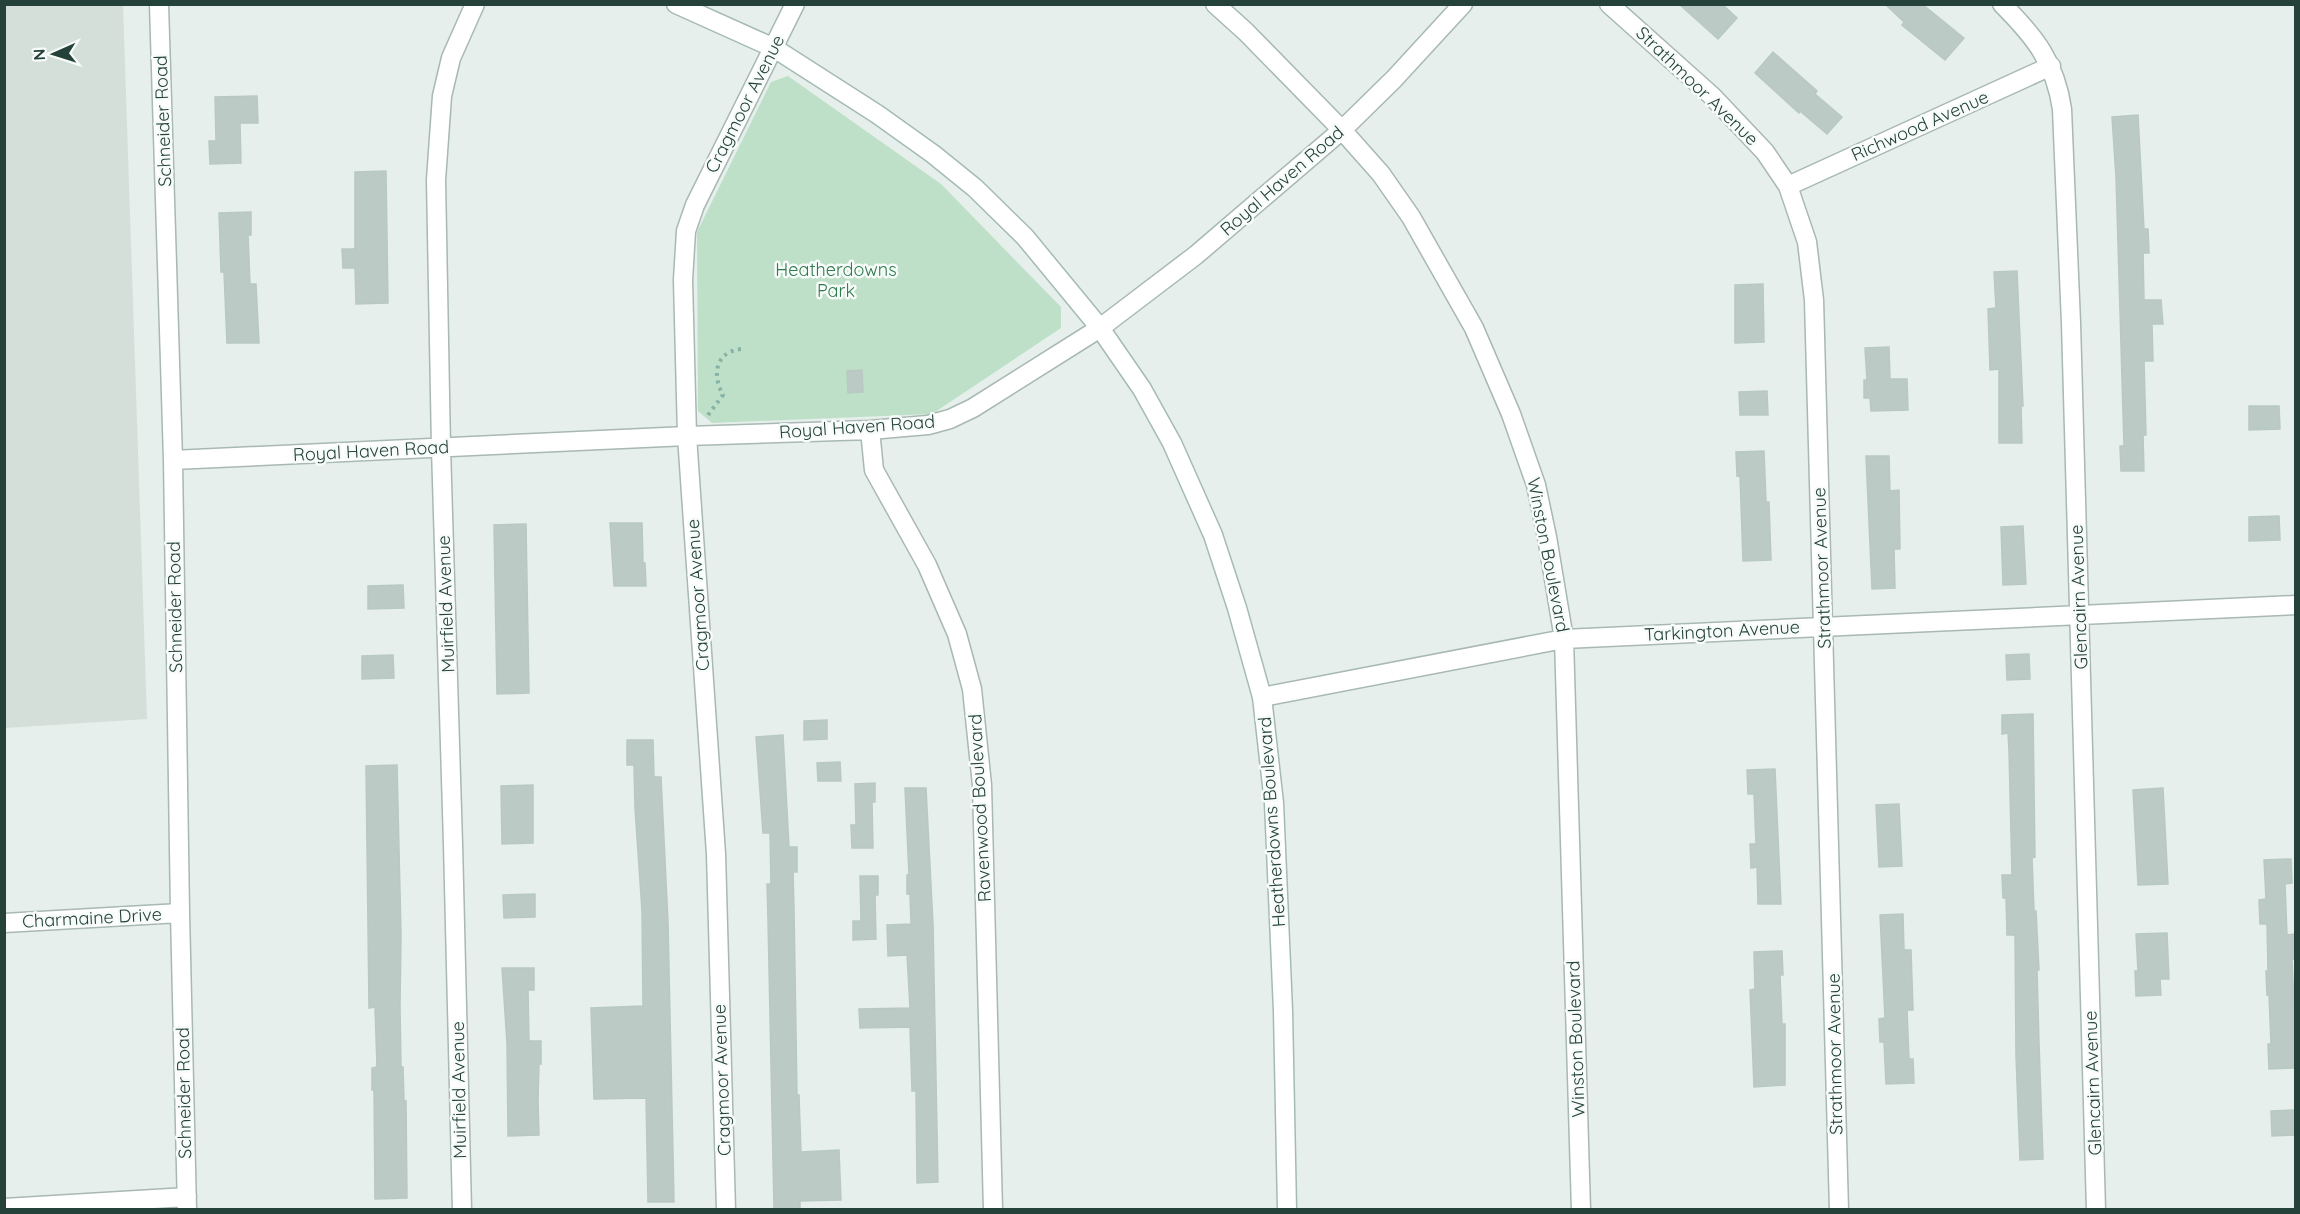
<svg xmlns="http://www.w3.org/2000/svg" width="2300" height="1214" font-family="Quicksand,sans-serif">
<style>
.built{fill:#d4dfda}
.green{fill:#bfe0c8}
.building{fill:#bbcac4;stroke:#b8c9c2;stroke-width:1.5}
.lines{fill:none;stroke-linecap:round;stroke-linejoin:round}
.street-casing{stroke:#a8b8b2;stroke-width:21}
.secondary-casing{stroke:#a4bbb3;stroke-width:21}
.path{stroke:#86b3a5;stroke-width:4;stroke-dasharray:3 4.5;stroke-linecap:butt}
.street{stroke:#fff;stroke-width:18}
.secondary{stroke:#fff;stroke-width:18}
.labels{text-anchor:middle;stroke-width:5;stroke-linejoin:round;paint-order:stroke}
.street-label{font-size:18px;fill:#24423a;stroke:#f7fbf9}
.park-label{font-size:18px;fill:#2d7a4b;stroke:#f7fbf9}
</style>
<rect width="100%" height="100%" fill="#e6efeb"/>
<path class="built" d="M5 4 123 5 147 719 5 728Z"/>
<path class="green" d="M788 76 941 184 1061 307V328L932 414 712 423 698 411 697 232 771 82Z"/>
<path class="building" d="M1679 4H1722L1737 18 1718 39Z
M1885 4H1922L1964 38 1945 60 1902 25 1904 22Z
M1773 52 1817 91 1815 94 1842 117 1827 134 1800 111 1799 113 1755 73Z
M257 96 258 123H240L241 163 210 164 209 141H216L215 97Z
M2138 115 2144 229H2148L2149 253H2143L2144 300H2161L2163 324H2152L2153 361H2144L2146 435H2143L2144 471H2121L2120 446H2124L2116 177 2112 117Z
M386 171 388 303 356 304 355 268H343L342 249H355V172Z
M251 212V235H248L250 284H256L259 343H227L224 272H221L219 213Z
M2017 271 2023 406H2021L2022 443H1999V369L1990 370 1988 309 1996 308 1994 272Z
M1763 284 1764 342 1735 343V285Z
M1889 347 1890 379H1907L1908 410 1871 411 1870 398H1864V380H1867L1865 348Z
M862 370 863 392 848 393 847 371Z
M1767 391 1768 415H1740L1739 392Z
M2249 406H2279L2280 429 2249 430Z
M1764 451 1766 502H1769L1771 560 1743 561 1740 475 1737 476 1736 452Z
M1866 456H1889L1890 491 1899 490 1900 549H1894L1895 588 1872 589Z
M2279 516 2280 540 2249 541V517Z
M610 523H642L643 563H645L646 586H614Z
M526 524 529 693 497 694 494 525Z
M2023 526 2026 584 2003 585 2001 527Z
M403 585 404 608 368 609V586Z
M2029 654 2030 679 2007 680 2006 655Z
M393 655 394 678 362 679V656Z
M2033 714 2035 857 2032 858 2034 911H2036L2039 970H2037L2039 1043 2043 1159 2020 1160 2016 1056 2015 935H2007L2006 898H2003L2002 875H2012L2009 751 2008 733 2002 734V715Z
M827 720V739L804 740V721Z
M783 735 789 847H797V872H793L794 908 797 1095H799L801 1152 839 1150 841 1200 800 1201V1209H774L768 920 767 884H771L770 833H763L756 737Z
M627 740H653L654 777H661L668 922 674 1202H648L646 1098 594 1099 591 1008 643 1006 642 911 635 808 634 765H627Z
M840 762 841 781H818L817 763Z
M397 765 401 934 400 1007 401 1067H403L404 1101H406L407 1198 375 1199 374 1090H372V1068L377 1067 375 1007 369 1008 366 766Z
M1775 769 1781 904H1758L1757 867 1751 868 1750 844H1756L1754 794H1748L1747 770Z
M875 783V802H872L873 848H852L851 825H856L855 784Z
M533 785V843L502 844 501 786Z
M905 788H926L933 924 938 1182 917 1183 916 1091H912L910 1027 860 1028 859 1009 910 1008 907 955 888 956 887 925 911 924 910 894H907V875H909Z
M2163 788 2168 884 2138 885 2133 790Z
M1899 804 1902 866 1879 867 1876 805Z
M2291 859 2292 883 2285 884 2287 935 2294 934V959H2292L2294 1004H2295V1068L2269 1069 2268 1044H2271L2269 995H2267L2266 971H2268L2267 924H2260L2259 900 2266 899 2264 860Z
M860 876H878V895H875L876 939 853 940V921H861Z
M535 894V917L504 918 503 895Z
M1903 914 1904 950H1911L1913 1010H1907L1909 1059H1913L1914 1083 1886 1084 1884 1042H1880L1879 1019 1885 1018 1880 915Z
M2167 933 2169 979H2160L2161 995 2136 996 2135 971H2138L2136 934Z
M1782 951 1783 975H1780L1782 1024H1785V1085L1754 1087 1750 990 1755 989 1754 952Z
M502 968H534V990H528L529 1041H541V1064H539L538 1100 539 1135 508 1136 507 1043Z
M2295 1110V1135L2272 1136 2271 1111Z"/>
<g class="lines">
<defs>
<path id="street" d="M159 4 173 460 180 913 187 1210
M1215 4 1246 32 1342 130 1381 174 1411 217 1474 328 1511 414 1536 485 1547 537 1564 639 1581 1210
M1609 4 1712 96 1765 152 1788 186 1807 242 1814 300 1839 1210
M2002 4C2035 37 2055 62 2062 109L2071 323 2096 1210
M1788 186 2051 66
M870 430 874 470 927 565 957 634 972 689 982 785 993 1210
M173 460 687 436 870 430 928 425 950 419 973 408 1100 328 1196 255 1342 130 1394 79 1463 4
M1262 697 1564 639 2296 605
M4 923 180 913
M4 1208 187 1197
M462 1210 453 844 441 448 436 180 442 96 451 58 475 4
M726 1210 716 854 687 436 683 280 686 231 695 205 795 4"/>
<path id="secondary" d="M676 4 774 48 877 114 933 154 975 188 1025 237 1100 328 1142 389 1172 443 1213 535 1237 608 1262 697 1274 803 1283 1011 1287 1210"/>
</defs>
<use href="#street" class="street-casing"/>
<use href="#secondary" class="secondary-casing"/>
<path class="path" d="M708 415 723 395C712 375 715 352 741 349"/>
<use href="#street" class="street"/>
<use href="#secondary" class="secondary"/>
</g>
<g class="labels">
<g class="street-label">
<text transform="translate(1697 86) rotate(44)" y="6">Strathmoor Avenue</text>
<text transform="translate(745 104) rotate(-63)" y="6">Cragmoor Avenue</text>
<text transform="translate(163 121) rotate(-92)" y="6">Schneider Road</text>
<text transform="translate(1920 126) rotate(-24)" y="6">Richwood Avenue</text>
<text transform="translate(1282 181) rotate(-41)" y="6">Royal Haven Road</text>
<text transform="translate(857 427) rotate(-4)" y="6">Royal Haven Road</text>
<text transform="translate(371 451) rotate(-3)" y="6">Royal Haven Road</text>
<text transform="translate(1548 555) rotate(79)" y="6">Winston Boulevard</text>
<text transform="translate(1822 568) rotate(-92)" y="6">Strathmoor Avenue</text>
<text transform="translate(698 595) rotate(-94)" y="6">Cragmoor Avenue</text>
<text transform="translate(2079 597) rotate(-92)" y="6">Glencairn Avenue</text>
<text transform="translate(446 604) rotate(-92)" y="6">Muirfield Avenue</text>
<text transform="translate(175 607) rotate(-91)" y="6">Schneider Road</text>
<text transform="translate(1722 631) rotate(-3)" y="6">Tarkington Avenue</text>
<text transform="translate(980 808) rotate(-93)" y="6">Ravenwood Boulevard</text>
<text transform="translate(1272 822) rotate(-94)" y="6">Heatherdowns Boulevard</text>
<text transform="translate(92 918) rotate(-3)" y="6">Charmaine Drive</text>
<text transform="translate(1576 1039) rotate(-92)" y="6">Winston Boulevard</text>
<text transform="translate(1835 1054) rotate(-91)" y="6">Strathmoor Avenue</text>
<text transform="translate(722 1080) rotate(-92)" y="6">Cragmoor Avenue</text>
<text transform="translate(2093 1083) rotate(-92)" y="6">Glencairn Avenue</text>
<text transform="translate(459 1090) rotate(-91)" y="6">Muirfield Avenue</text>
<text transform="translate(184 1093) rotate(-91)" y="6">Schneider Road</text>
</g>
<g class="park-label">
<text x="836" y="276">Heatherdowns<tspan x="836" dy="21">Park</tspan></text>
</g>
</g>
<rect width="2300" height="1214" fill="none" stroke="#24423a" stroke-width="12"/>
<g transform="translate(54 54) rotate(267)" stroke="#f7fbf9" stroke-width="4.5" paint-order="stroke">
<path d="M0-4.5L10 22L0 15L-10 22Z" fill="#24423a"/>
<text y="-9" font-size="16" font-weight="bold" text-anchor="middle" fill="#24423a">N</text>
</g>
</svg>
